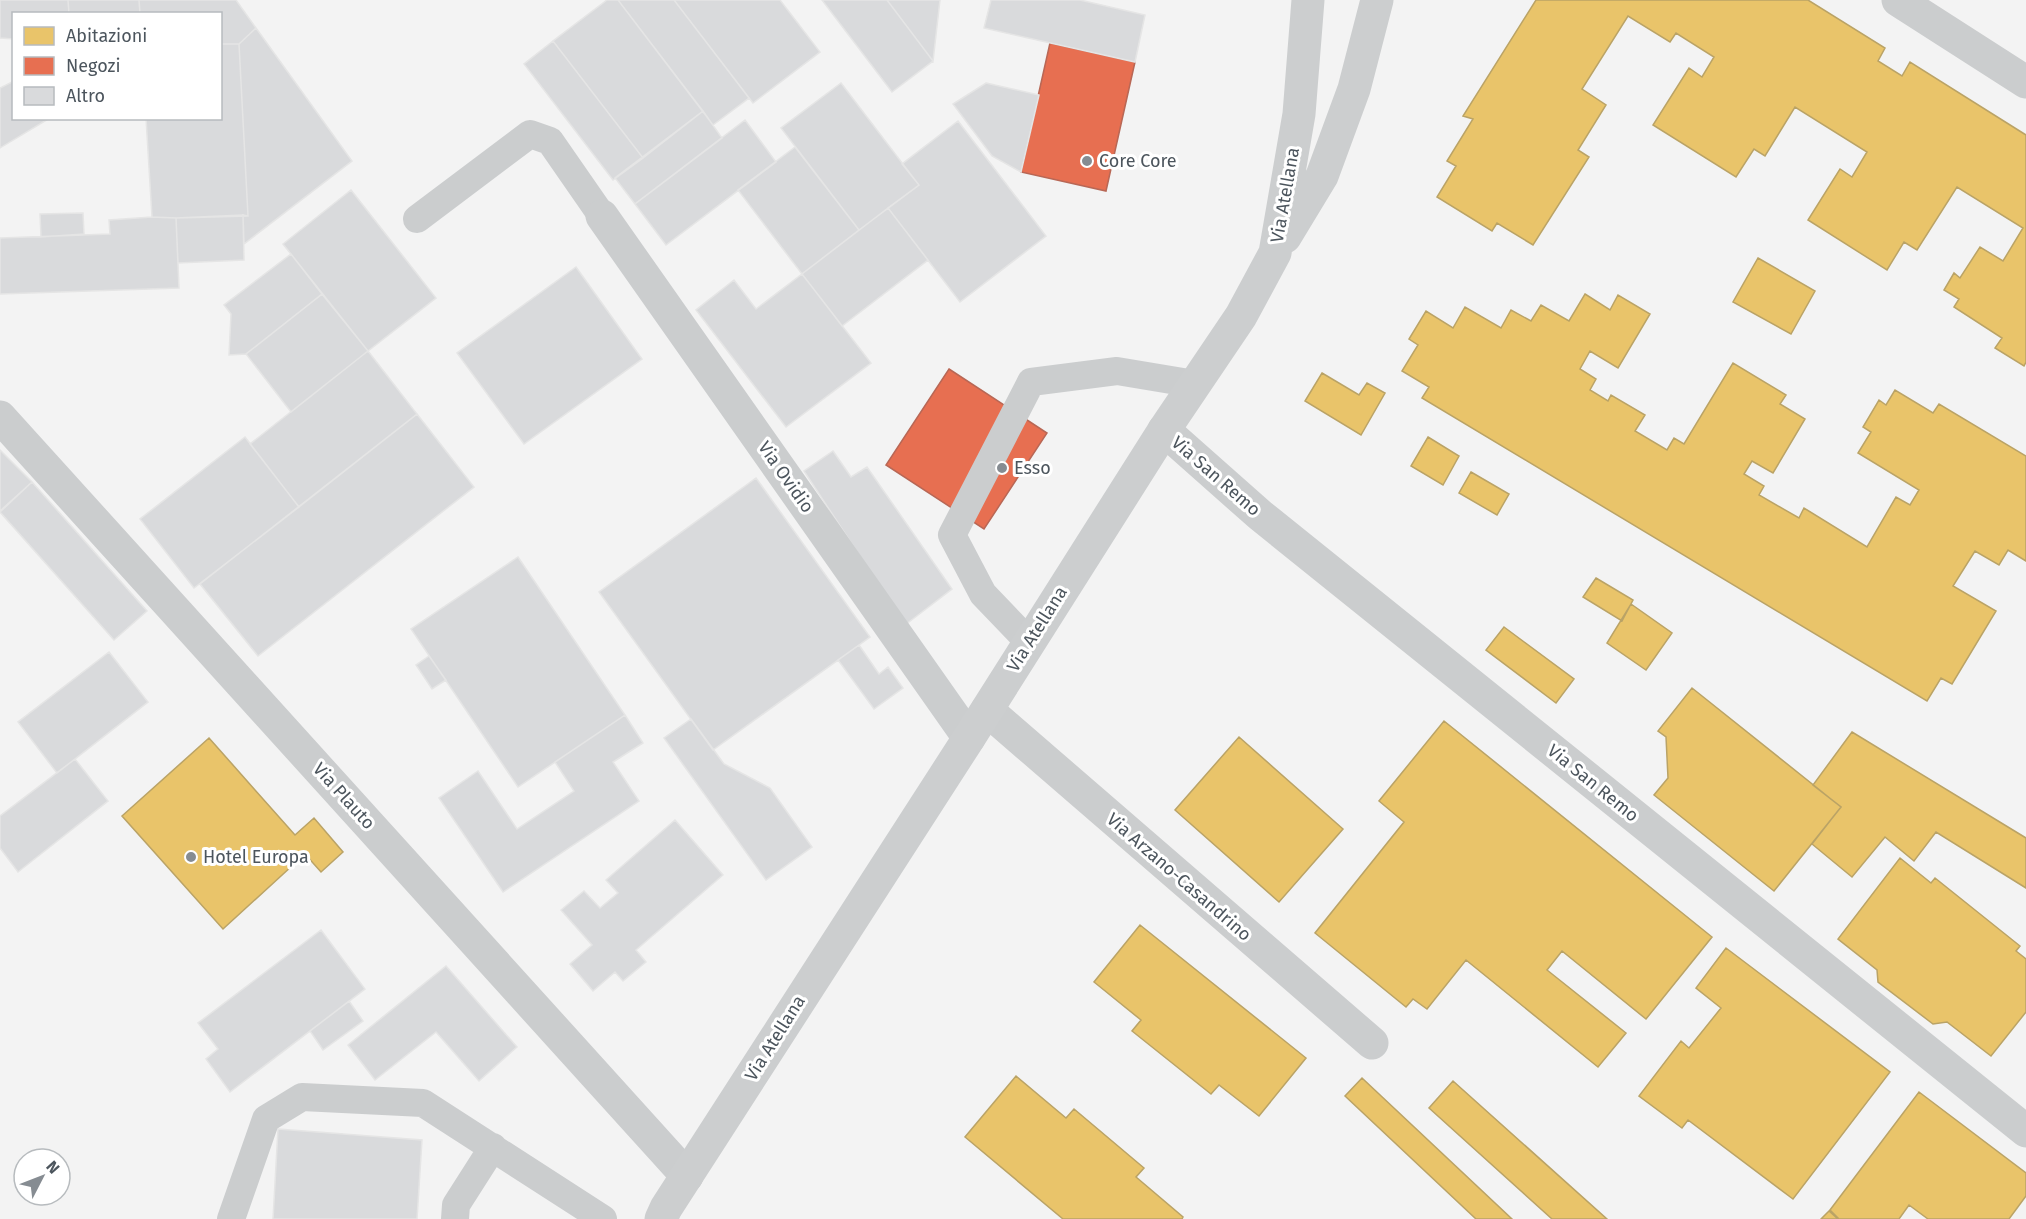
<svg xmlns="http://www.w3.org/2000/svg" width="2026" height="1219" font-family="'Fira Sans',sans-serif">
<style>
.homes{fill:#e9c46a;stroke:#baa366;stroke-width:1.5}
.shops{fill:#e76f51;stroke:#b86755;stroke-width:1.5}
.building{fill:#d9dadc;stroke:#e5e5e5;stroke-width:1.5}
.lines{fill:none;stroke-linecap:round;stroke-linejoin:round}
.service{stroke:#cbcdce;stroke-width:28}
.minor{stroke:#cbcdce;stroke-width:33}
.secondary{stroke:#cccecf;stroke-width:33}
.poi-dot{fill:#868c92;stroke:#fff;stroke-width:2}
.labels{text-anchor:middle;stroke-width:6;stroke-linejoin:round;paint-order:stroke}
.poi-label{font-size:18px;fill:#4c555d;stroke:#fff;text-anchor:start}
.street-label{font-size:18px;fill:#4c555d;stroke:#fff}
</style>
<rect width="100%" height="100%" fill="#f3f3f3"/>
<path class="homes" d="M1536 0H1808L1885 48 1878 61 1902 76 1910 62 2026 135V362L2024 366 1995 348 2002 338 1954 307 1959 299 1944 290 1954 273 1960 278 1980 247 2003 261 2023 228 1957 187 1917 250 1904 242 1887 270 1808 220 1840 169 1852 177 1867 152 1795 107 1765 156 1754 149 1736 177 1653 125 1689 68 1702 77 1714 57 1676 33 1670 42 1628 16 1582 89 1606 105 1578 150 1589 157 1533 245 1497 223 1492 231 1437 197 1456 166 1447 161 1473 119 1463 116Z
M1758 258 1815 291 1791 334 1733 302Z
M1585 294 1610 310 1618 295 1650 314 1618 368 1590 351 1580 369 1596 379 1590 390 1608 401 1611 395 1645 415 1635 431 1667 450 1674 438 1684 444 1733 363 1786 395 1780 404 1805 419 1773 473 1752 461 1744 474 1764 486 1759 495 1799 518 1804 508 1867 547 1896 497 1910 505 1919 490 1858 453 1871 432 1863 427 1879 400 1886 405 1895 390 1933 413 1939 404 2026 456V561L2008 550 1999 565 1975 551 1953 586 1996 611 1952 684 1941 678 1927 701 1422 398 1429 387 1402 371 1418 345 1409 339 1426 311 1453 328 1465 307 1501 328 1511 310 1531 321 1541 305 1569 321Z
M1322 373 1359 395 1367 383 1385 393 1361 435 1305 401Z
M1428 437 1459 456 1443 485 1411 466Z
M1471 472 1509 494 1497 515 1459 493Z
M1596 578 1633 600 1622 621 1583 597Z
M1631 604 1672 633 1646 670 1607 643Z
M1504 627 1574 679 1556 703 1486 650Z
M1692 688 1841 807 1774 891 1654 795 1668 778 1666 737 1658 731Z
M1444 721 1712 937 1646 1019 1562 951 1547 970 1626 1033 1598 1067 1466 960 1427 1009 1413 999 1406 1007 1315 933 1404 822 1379 801Z
M1852 732 2026 838V888L1936 832 1914 861 1885 837 1852 877 1812 844 1841 807 1813 785Z
M1239 737 1343 829 1279 902 1175 810Z
M209 738 295 835 314 818 343 852 321 872 305 854 223 929 122 816Z
M1900 858 1931 883 1935 878 2020 946 2016 951 2026 959V1012L1991 1056 1947 1022 1933 1024 1878 982 1877 970 1838 939Z
M1140 925 1306 1058 1259 1116 1219 1085 1211 1094 1132 1031 1141 1020 1094 982Z
M1726 948 1890 1072 1793 1199 1688 1120 1682 1128 1639 1096 1681 1041 1689 1048 1721 1008 1696 988Z
M1016 1076 1066 1118 1074 1109 1144 1168 1136 1177 1183 1217 1182 1219H1063L965 1137Z
M1362 1078 1512 1219H1476L1345 1096Z
M1453 1081 1607 1219H1552L1429 1108Z
M1919 1092 2026 1173V1196L2009 1219H1928L1909 1205 1899 1219H1839L1830 1210Z
M1829 1211 1838 1219H1821Z"/>
<path class="shops" d="M1050 43 1135 62 1106 191 1021 172Z
M949 369 1047 433 984 529 886 465Z"/>
<path class="building" d="M0 0H68L69 14H14V39L0 38Z
M68 0H139L140 14H69Z
M139 0H236L256 28 239 44H220V14H140Z
M607 0H618L703 111 643 158 553 41Z
M618 0H674L749 98 713 125Z
M674 0H780L820 52 753 103Z
M822 0H887L933 61 892 92Z
M887 0H940L933 61Z
M991 0H1080L1145 15 1135 62 984 28Z
M256 28 352 161 244 244 243 215 248 216 239 44Z
M553 41 643 158 613 180 524 64Z
M220 44H239L248 216 176 218 152 217 146 118H220Z
M14 81V118H50L0 148V88Z
M841 83 919 185 859 230 781 128Z
M986 83 1039 95 1021 172 992 156 953 104Z
M703 111 722 138 635 204 615 178Z
M745 120 776 162 666 245 635 204Z
M958 121 1046 236 960 302 888 208 919 185 902 164Z
M795 147 859 230 802 274 738 190Z
M351 190 436 298 368 351 283 244Z
M888 208 928 260 842 326 802 274Z
M83 213 84 234 41 237 40 214Z
M243 215 244 260 178 263 176 218Z
M152 217 176 218 179 288 0 294V238L110 234 109 220Z
M291 254 322 294 246 354 229 355 231 314 224 305Z
M576 267 642 359 524 444 457 353Z
M802 274 871 363 786 427 696 310 734 280 756 309Z
M322 294 368 351 291 412 246 354Z
M368 351 417 414 299 507 250 444Z
M417 414 474 487 258 656 200 584Z
M245 437 299 507 194 588 140 519Z
M0 450 32 482 0 511Z
M833 451 851 477 867 467 952 589 905 625 804 471Z
M756 478 870 637 713 750 599 592Z
M32 482 147 611 114 640 0 512Z
M518 557 625 715 518 787 411 629Z
M859 645 879 674 888 667 903 688 874 709 838 660Z
M109 652 148 702 57 773 18 722Z
M429 656 446 680 432 689 416 665Z
M625 715 643 743 613 762 639 801 503 892 439 798 478 771 517 829 574 791 555 762Z
M691 719 724 764 770 788 812 847 766 880 664 738Z
M75 759 108 801 18 872 0 848V816Z
M675 820 723 875 636 950 646 962 623 981 615 972 593 991 570 964 592 945 561 910 584 891 600 908 618 893 606 880Z
M321 930 365 989 230 1092 206 1059 218 1049 198 1023Z
M446 966 517 1047 479 1081 436 1032 375 1080 348 1045Z
M349 1001 363 1021 323 1050 310 1031Z
M278 1129 422 1140 417 1219H273Z"/>
<g class="lines">
<path class="service" d="M417 219 530 134 550 141 602 216
M1029 642 983 594 952 535 1031 382 1117 371 1195 384
M231 1219 266 1119 302 1097 423 1103 603 1219
M455 1219 456 1205 493 1147"/>
<path class="minor" d="M1898 0 2026 82
M602 216 969 738
M0 417 687 1176
M1164 430 1260 515 2026 1131
M987 710 1372 1043"/>
<path class="secondary" d="M1285 237 1322 176 1354 89 1377 0
M661 1219 666 1208 969 738 1164 430 1241 316 1275 253 1299 114 1308 0"/>
</g>
<g class="poi-dot">
<circle cx="1087" cy="161" r="6"/>
<circle cx="1002" cy="468" r="6"/>
<circle cx="191" cy="857" r="6"/>
</g>
<g class="labels">
<g class="poi-label">
<text x="1099" y="167">Core Core</text>
<text x="1014" y="474">Esso</text>
<text x="203" y="863">Hotel Europa</text>
</g>
<g class="street-label">
<text transform="translate(1285 195) rotate(-80)" y="6">Via Atellana</text>
<text transform="translate(1216 476) rotate(41)" y="6">Via San Remo</text>
<text transform="translate(786 477) rotate(55)" y="6">Via Ovidio</text>
<text transform="translate(1037 629) rotate(-58)" y="6">Via Atellana</text>
<text transform="translate(1593 783) rotate(39)" y="6">Via San Remo</text>
<text transform="translate(344 796) rotate(48)" y="6">Via Plauto</text>
<text transform="translate(1179 877) rotate(41)" y="6">Via Arzano-Casandrino</text>
<text transform="translate(775 1038) rotate(-58)" y="6">Via Atellana</text>
</g>
</g>
<rect x="12" y="12" width="210" height="108" fill="#ffffff" stroke="#b7bbbe" stroke-width="1.5"/>
<rect x="24" y="27" width="30" height="18" fill="#e9c46a" stroke="#b7bbbe" stroke-width="1.5"/>
<text x="66" y="42" font-size="18" fill="#4c555d">Abitazioni</text>
<rect x="24" y="57" width="30" height="18" fill="#e76f51" stroke="#b7bbbe" stroke-width="1.5"/>
<text x="66" y="72" font-size="18" fill="#4c555d">Negozi</text>
<rect x="24" y="87" width="30" height="18" fill="#d9dadc" stroke="#b7bbbe" stroke-width="1.5"/>
<text x="66" y="102" font-size="18" fill="#4c555d">Altro</text>
<g transform="translate(42 1177) rotate(48)"><circle r="28" fill="#ffffff" stroke="#b7bbbe" stroke-width="1.5"/>
<path d="M0-4.5L10 22L0 15L-10 22Z" fill="#868c92"/>
<text y="-9" font-size="16" font-weight="bold" text-anchor="middle" fill="#4c555d">N</text>
</g>
</svg>
